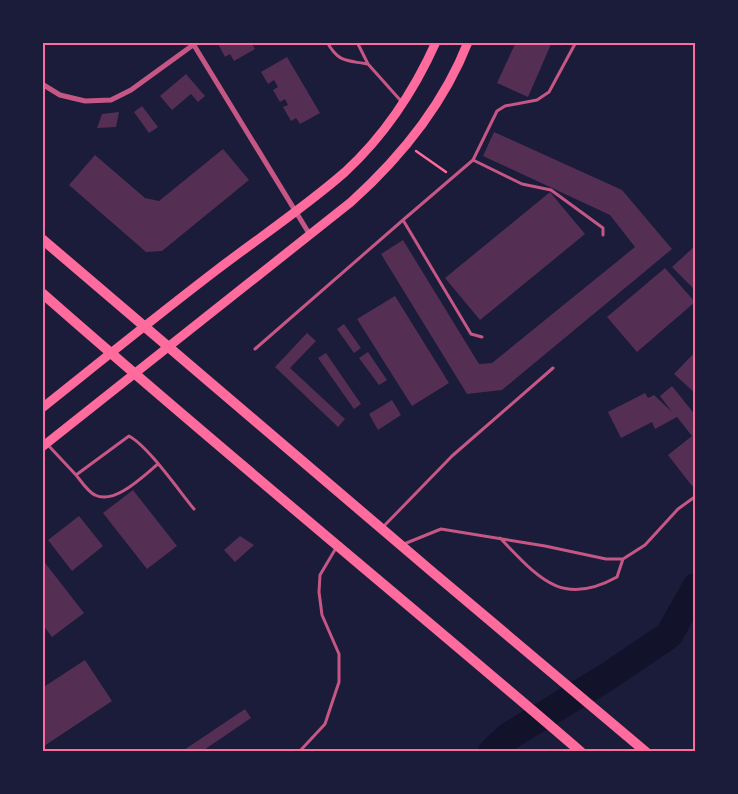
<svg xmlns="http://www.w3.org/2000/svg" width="738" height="794" font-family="'Golos Text',sans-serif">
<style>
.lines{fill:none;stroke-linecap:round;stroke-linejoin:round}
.river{stroke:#12122b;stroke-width:28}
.building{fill:#542f53}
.path{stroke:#ff6b9d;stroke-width:2.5}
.service{stroke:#c65784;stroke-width:3}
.minor{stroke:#c65784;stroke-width:5}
.secondary{stroke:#ff6b9d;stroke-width:9}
.primary{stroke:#ff6b9d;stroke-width:10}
.neatline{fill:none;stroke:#ff6b9d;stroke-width:2}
</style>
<rect width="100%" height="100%" fill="#1b1b3a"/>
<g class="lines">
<path class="river" d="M492 752 509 736 607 677 669 635 696 587"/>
</g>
<path class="building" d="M220 42H251L255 49 234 61 230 54 225 57 218 44Z
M516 42H552L528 97 497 83Z
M287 57 320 113 300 124 296 118 291 121 283 107 288 105 285 99 280 102 273 90 278 87 274 80 268 84 261 72Z
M186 74 205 96 198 102 191 94 172 110 160 96Z
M142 106 158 127 149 133 134 112Z
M119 112 116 127 97 128 102 114Z
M494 132 622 190 672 249 502 390 467 394 381 254 403 240 479 364 492 363 635 247 610 215 483 156Z
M223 149 249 180 162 251 146 252 69 185 95 155 145 198 159 201Z
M550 192 585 234 480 320 445 278Z
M696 245V291L672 267Z
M665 268 695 302 637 352 607 317Z
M395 296 449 383 412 406 357 319Z
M344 324 361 348 354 353 337 329Z
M307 333 316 341 290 368 345 419 338 427 275 367Z
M696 351V394L674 374Z
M368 352 387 380 379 385 359 358Z
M326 353 361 404 354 409 318 358Z
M672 386 696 416V484L692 486 668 455 692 436 677 417 655 429 652 422 621 438 608 412 645 393 648 398 654 395 672 412 660 396Z
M392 400 401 415 378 430 369 414Z
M133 490 177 546 147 569 103 513Z
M79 516 103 546 72 571 48 540Z
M240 536 254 545 235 562 224 550Z
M42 559 84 613 52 637 42 624Z
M85 660 112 701 44 746 42 743V688Z
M245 709 251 718 201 752H181Z"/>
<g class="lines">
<path class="path" d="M416 151 446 172"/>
<path class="service" d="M327 42C339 63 346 60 367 64
M357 42 368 64 401 101
M473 160 522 184 551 190 603 228V235
M482 337 471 334 403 220 473 160 497 111 505 106 537 100 549 92 576 42
M255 349 403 220
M47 444 76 475 129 436C148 446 179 491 194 509
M76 475C81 481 88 492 95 495 115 505 143 476 158 464
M382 528 452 456 553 368
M500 538C538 577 561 608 617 577L623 559
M404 544 441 529 545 546 606 559H623L645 545 678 509 696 496
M299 752 325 724 339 682V654L322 615 319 592 320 575 336 548"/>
<path class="minor" d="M192 42 310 235
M42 84 60 95 85 101 111 100 131 90 193 45"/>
<path class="secondary" d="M42 408C101 361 159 314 218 269 260 237 305 207 345 172 384 136 414 91 436 42
M42 447 351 202C401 157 443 106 468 42"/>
<path class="primary" d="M42 239 430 570 646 752
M42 293C219 449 402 598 581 752"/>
</g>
<rect width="738" height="794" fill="none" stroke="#1b1b3a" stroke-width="88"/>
<rect x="44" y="44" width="650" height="706" class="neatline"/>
</svg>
